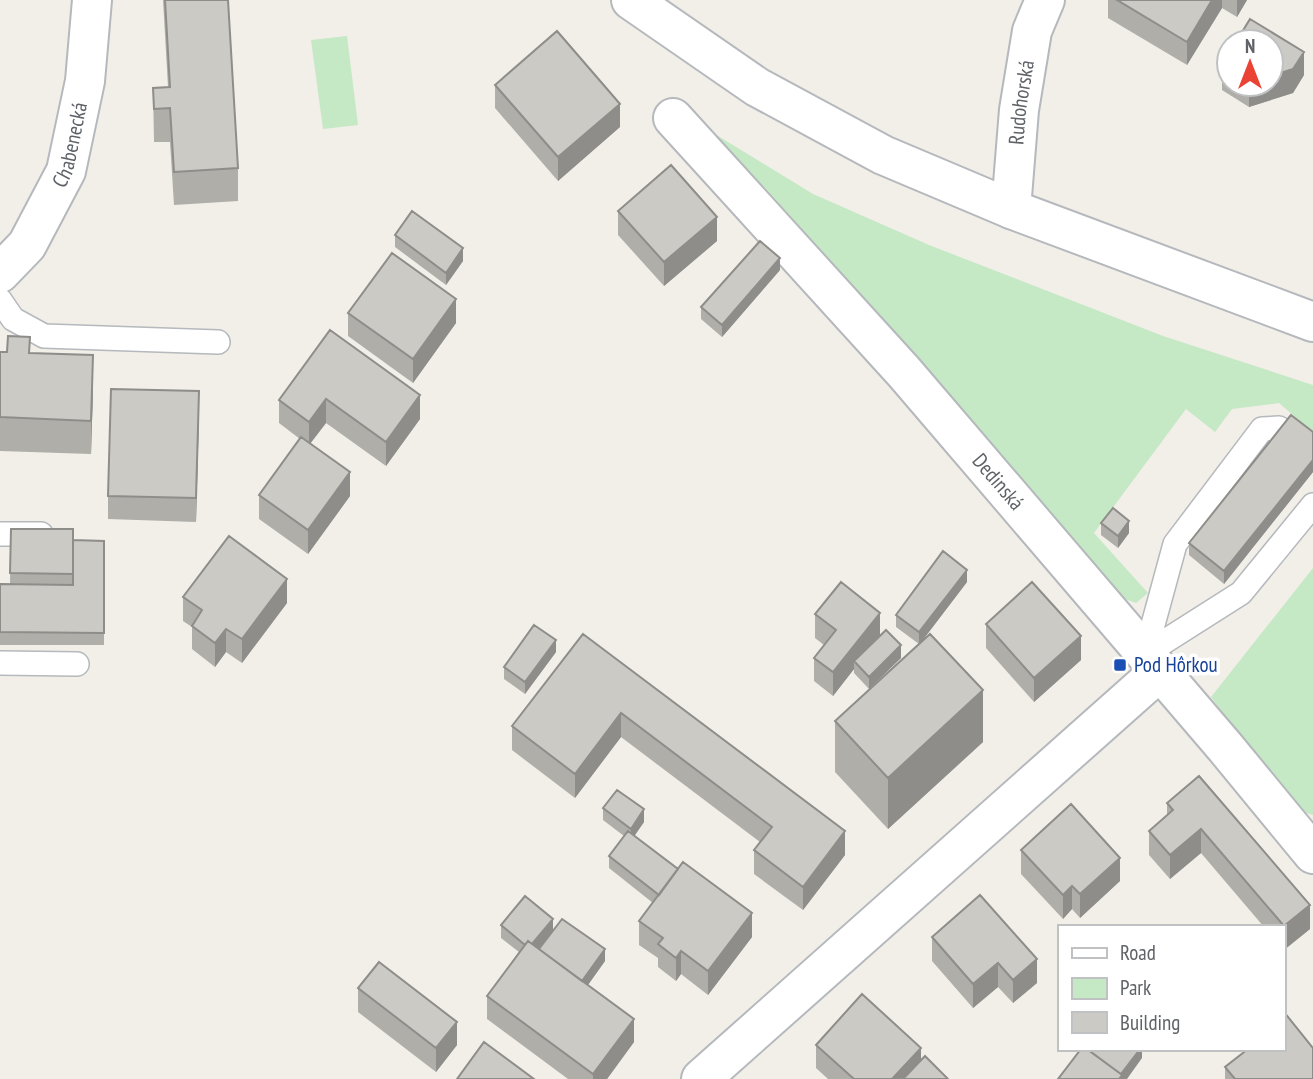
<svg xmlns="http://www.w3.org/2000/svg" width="1313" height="1079" font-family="'PT Sans Narrow',sans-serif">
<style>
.green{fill:#c5e8c5}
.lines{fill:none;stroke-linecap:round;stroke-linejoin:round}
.service-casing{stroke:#b5b8bc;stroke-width:26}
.minor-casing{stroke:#b5b8bc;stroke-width:42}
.tertiary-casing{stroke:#b5b8bc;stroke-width:42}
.service{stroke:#fff;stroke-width:23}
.minor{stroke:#fff;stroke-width:38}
.tertiary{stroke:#fff;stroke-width:38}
.wall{fill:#afaea9}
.shaded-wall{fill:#8f8d8a}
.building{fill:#cccac5;stroke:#8f8d8a;stroke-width:2}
.transit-dot{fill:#1a4fb4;stroke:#fff;stroke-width:2.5}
.labels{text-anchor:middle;stroke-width:7;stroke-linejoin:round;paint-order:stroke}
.street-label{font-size:21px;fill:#5f6368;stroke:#fff}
.transit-label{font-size:21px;fill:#164399;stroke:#fff;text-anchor:start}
</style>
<rect width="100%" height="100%" fill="#f1efe8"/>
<path class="green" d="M347 36 358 125 323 129 311 40Z
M682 114 813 194 929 245 1163 336 1313 385V432L1279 403 1232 409 1215 432 1186 409 1094 533 1148 593 1136 603 1105 592Z
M1313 568V815L1294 809 1211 697Z"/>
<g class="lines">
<defs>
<path id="service" d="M0 300 13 319 44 336 218 342
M0 534H41
M1145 654 1175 544 1262 429 1279 428 1313 454
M1145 654 1241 593 1313 505
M0 663 77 664"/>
<g id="minor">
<path id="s1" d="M673 118 904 372 1225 747 1313 854"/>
<path id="s2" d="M1011 209 1019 110 1032 31 1045 0"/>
<path id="s3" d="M0 273 27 245 66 171 85 81 92 0"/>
<path d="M701 1079 1160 671"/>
</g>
<path id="tertiary" d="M631 0 757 87 883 155 1011 209 1313 322"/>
</defs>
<use href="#service" class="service-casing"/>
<use href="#minor" class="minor-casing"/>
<use href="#tertiary" class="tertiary-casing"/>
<use href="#service" class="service"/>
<use href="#minor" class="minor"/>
<use href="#tertiary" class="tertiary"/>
</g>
<path class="wall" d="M163 0H228L238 168V201L174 205 170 142H154L153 88 168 87Z
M1108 0H1247L1237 17 1222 8 1187 65 1108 18Z
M1229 54V84H1271L1304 75 1293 93 1249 107 1222 90V66Z
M495 85 620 127 558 181 495 108Z
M618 211 717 241 664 286 618 235Z
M395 235 463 261 446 285 395 247Z
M780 270 722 337 701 319V307Z
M348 313 456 323 413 383 348 336Z
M330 330 420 419 386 466 326 423 310 444 350 496 308 554 259 519V495L300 439 279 423V400Z
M0 352 30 353 93 388 91 454 0 451Z
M199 415 196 522 108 519V496Z
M1313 432V472L1224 584 1189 555V543Z
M1101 523 1129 533 1118 548 1101 535Z
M11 529 73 540 104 541V645H0V584H10Z
M967 582 922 641 983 742 888 829 835 772V721L919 644 896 627V615Z
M183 597 287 603 242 663 226 652 215 667 192 649V627L183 621Z
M815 614 879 636 901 658 869 689 854 673V669L833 696 814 681V658L824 645 815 638Z
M986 624 1081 660 1034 702 986 648Z
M583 634 845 855 803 910 754 874V850L760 842 621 737 575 798 512 750V726Z
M556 652 525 694 504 679V667Z
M1167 803 1310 905V929L1284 950 1283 949V927H1264L1201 853 1170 879 1149 855V831L1167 816Z
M603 808 644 822 634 836 752 937 708 995 681 974 676 981 658 967V958L639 945V921L653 903 609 868V856L624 836 603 820Z
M1021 850 1120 881 1080 918 1072 909 1063 919 1021 874Z
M980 895 1037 983 1013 1003 998 987 973 1008 932 961V937Z
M501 925 538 948 605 961 588 985 634 1042 607 1079H568L487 1019V996L519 952 501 938Z
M358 988 457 1045 436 1072 358 1012Z
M816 1045 921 1060 948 1079H828L816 1068Z
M1225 1067 1313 1079H1225Z"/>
<path class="shaded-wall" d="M1212 0H1222V8L1187 65V42Z
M1237 0H1247L1237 17Z
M1304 52V75L1293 93 1249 107V84H1271V76Z
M620 104V127L558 181V157Z
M717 217V241L664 286V262Z
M463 248V261L446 285V273Z
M780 258V270L722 337V325Z
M456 299V323L413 383V359Z
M93 355V388L91 454V421Z
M199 391V415L196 522V498Z
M420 395V419L386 466V442Z
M326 399V423L309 445V422Z
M1313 460V472L1224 584V571Z
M350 472V496L308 554V530Z
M1129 521V533L1118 548V536Z
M967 570V582L919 645V632Z
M287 579V603L242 663V639Z
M880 613V636L854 661V669L833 696V672Z
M226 629V652L215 667V643Z
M1081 636V660L1034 702V678Z
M556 640V652L525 694V682Z
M901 645V658L869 689V677Z
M983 690V742L888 829V778Z
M621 713V737L575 798V774Z
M644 809V822L631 841V829Z
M1201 829V853L1170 879V855Z
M845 831V855L803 910V887Z
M1120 858V881L1080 918V894Z
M1072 886V909L1063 919V895Z
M1310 905V929L1284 950V926Z
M752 913V937L708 995V971Z
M553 919V931L529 960V948Z
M605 949V961L580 996V983Z
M681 951V974L676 981V958Z
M1037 959V983L1013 1003V980Z
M998 963V987L973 1008V984Z
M634 1019V1042L607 1079H593V1074Z
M457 1022V1045L436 1072V1048Z
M921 1048V1072L914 1079H892Z
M1140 1049H1142V1058L1127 1079H1117Z"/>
<path class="building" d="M165 0H228L238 168 174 172 170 108 154 109 153 88 170 87Z
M1117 0H1212L1187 42Z
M1250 19 1304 52 1293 69 1271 76V42H1236Z
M557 31 620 104 558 157 495 85Z
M1229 54V71L1222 66Z
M671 165 717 217 664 262 618 211Z
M412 211 463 248 446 273 395 235Z
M760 241 780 258 722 325 701 307Z
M392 253 456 299 413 359 348 313Z
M330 330 420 395 386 442 326 399 309 422 279 400Z
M8 336 30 337 29 353 93 355 91 421 0 417V352H7Z
M111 389 199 391 196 498 108 496Z
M1291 415 1313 432V460L1224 571 1189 543Z
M301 437 350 472 308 530 259 495Z
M1113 508 1129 521 1118 536 1101 523Z
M11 529H73V574L10 573Z
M229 536 287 579 242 639 226 629 215 643 192 626 202 610 183 597Z
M73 540 104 541V633L0 632V584L73 585Z
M943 551 967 570 919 632 896 615Z
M841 582 880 613 833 672 814 658 836 630 815 614Z
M1032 582 1081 636 1034 678 986 624Z
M534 625 556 640 525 682 504 667Z
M886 630 901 645 869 677 854 661Z
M583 634 845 831 803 887 754 850 772 827 621 713 575 774 512 726Z
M930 634 983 690 888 778 835 721Z
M1199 776 1310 905 1284 926 1201 829 1170 855 1149 831 1173 810 1167 803Z
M617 790 644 809 631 829 603 808Z
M1071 804 1120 858 1080 894 1072 886 1063 895 1021 850Z
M628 831 678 869 659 895 609 856Z
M683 862 752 913 708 971 681 951 676 958 658 944 663 938 639 921Z
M980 895 1037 959 1013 980 998 963 973 984 932 937Z
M525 896 553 919 532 944 528 941 525 945 501 925Z
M562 919 605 949 582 981 539 949Z
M528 941 634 1019 593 1074 487 996Z
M379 962 457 1022 436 1048 358 988Z
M862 994 921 1048 892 1079H854L816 1045Z
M1284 1012 1313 1048V1079H1235L1225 1067 1248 1049H1283V1013Z
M484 1042 534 1079H457Z
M1081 1049H1087L1122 1075 1119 1079H1058Z
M1089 1049H1140L1121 1074 1088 1050Z
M925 1056 948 1079H903Z"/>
<rect class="transit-dot" x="1113" y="658" width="14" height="14" rx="3.5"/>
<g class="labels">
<g class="street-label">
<text dy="7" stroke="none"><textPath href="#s2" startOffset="107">Rudohorská</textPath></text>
<text dy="7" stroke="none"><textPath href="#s3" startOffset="149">Chabenecká</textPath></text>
<text dy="7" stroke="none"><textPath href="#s1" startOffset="488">Dedinská</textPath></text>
</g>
<g class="transit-label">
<text x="1134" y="672">Pod Hôrkou</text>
</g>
</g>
<rect x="1058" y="925" width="228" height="126" fill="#ffffff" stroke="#bfc1c3" stroke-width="2"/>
<rect x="1072" y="948" width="35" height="10" fill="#ffffff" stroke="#bfc1c3" stroke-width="2"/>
<text x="1120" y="960" font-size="21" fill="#5f6368">Road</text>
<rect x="1072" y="978" width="35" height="21" fill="#c5e8c5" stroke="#bfc1c3" stroke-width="2"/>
<text x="1120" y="995" font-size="21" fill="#5f6368">Park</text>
<rect x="1072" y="1012" width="35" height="21" fill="#cccac5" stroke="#bfc1c3" stroke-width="2"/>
<text x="1120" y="1030" font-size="21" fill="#5f6368">Building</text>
<g transform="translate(1250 63)"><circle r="33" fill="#ffffff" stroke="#bfc1c3" stroke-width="2"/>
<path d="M0-5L12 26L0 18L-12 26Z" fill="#ea4335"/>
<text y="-10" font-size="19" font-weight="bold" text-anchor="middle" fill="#5f6368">N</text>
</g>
</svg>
